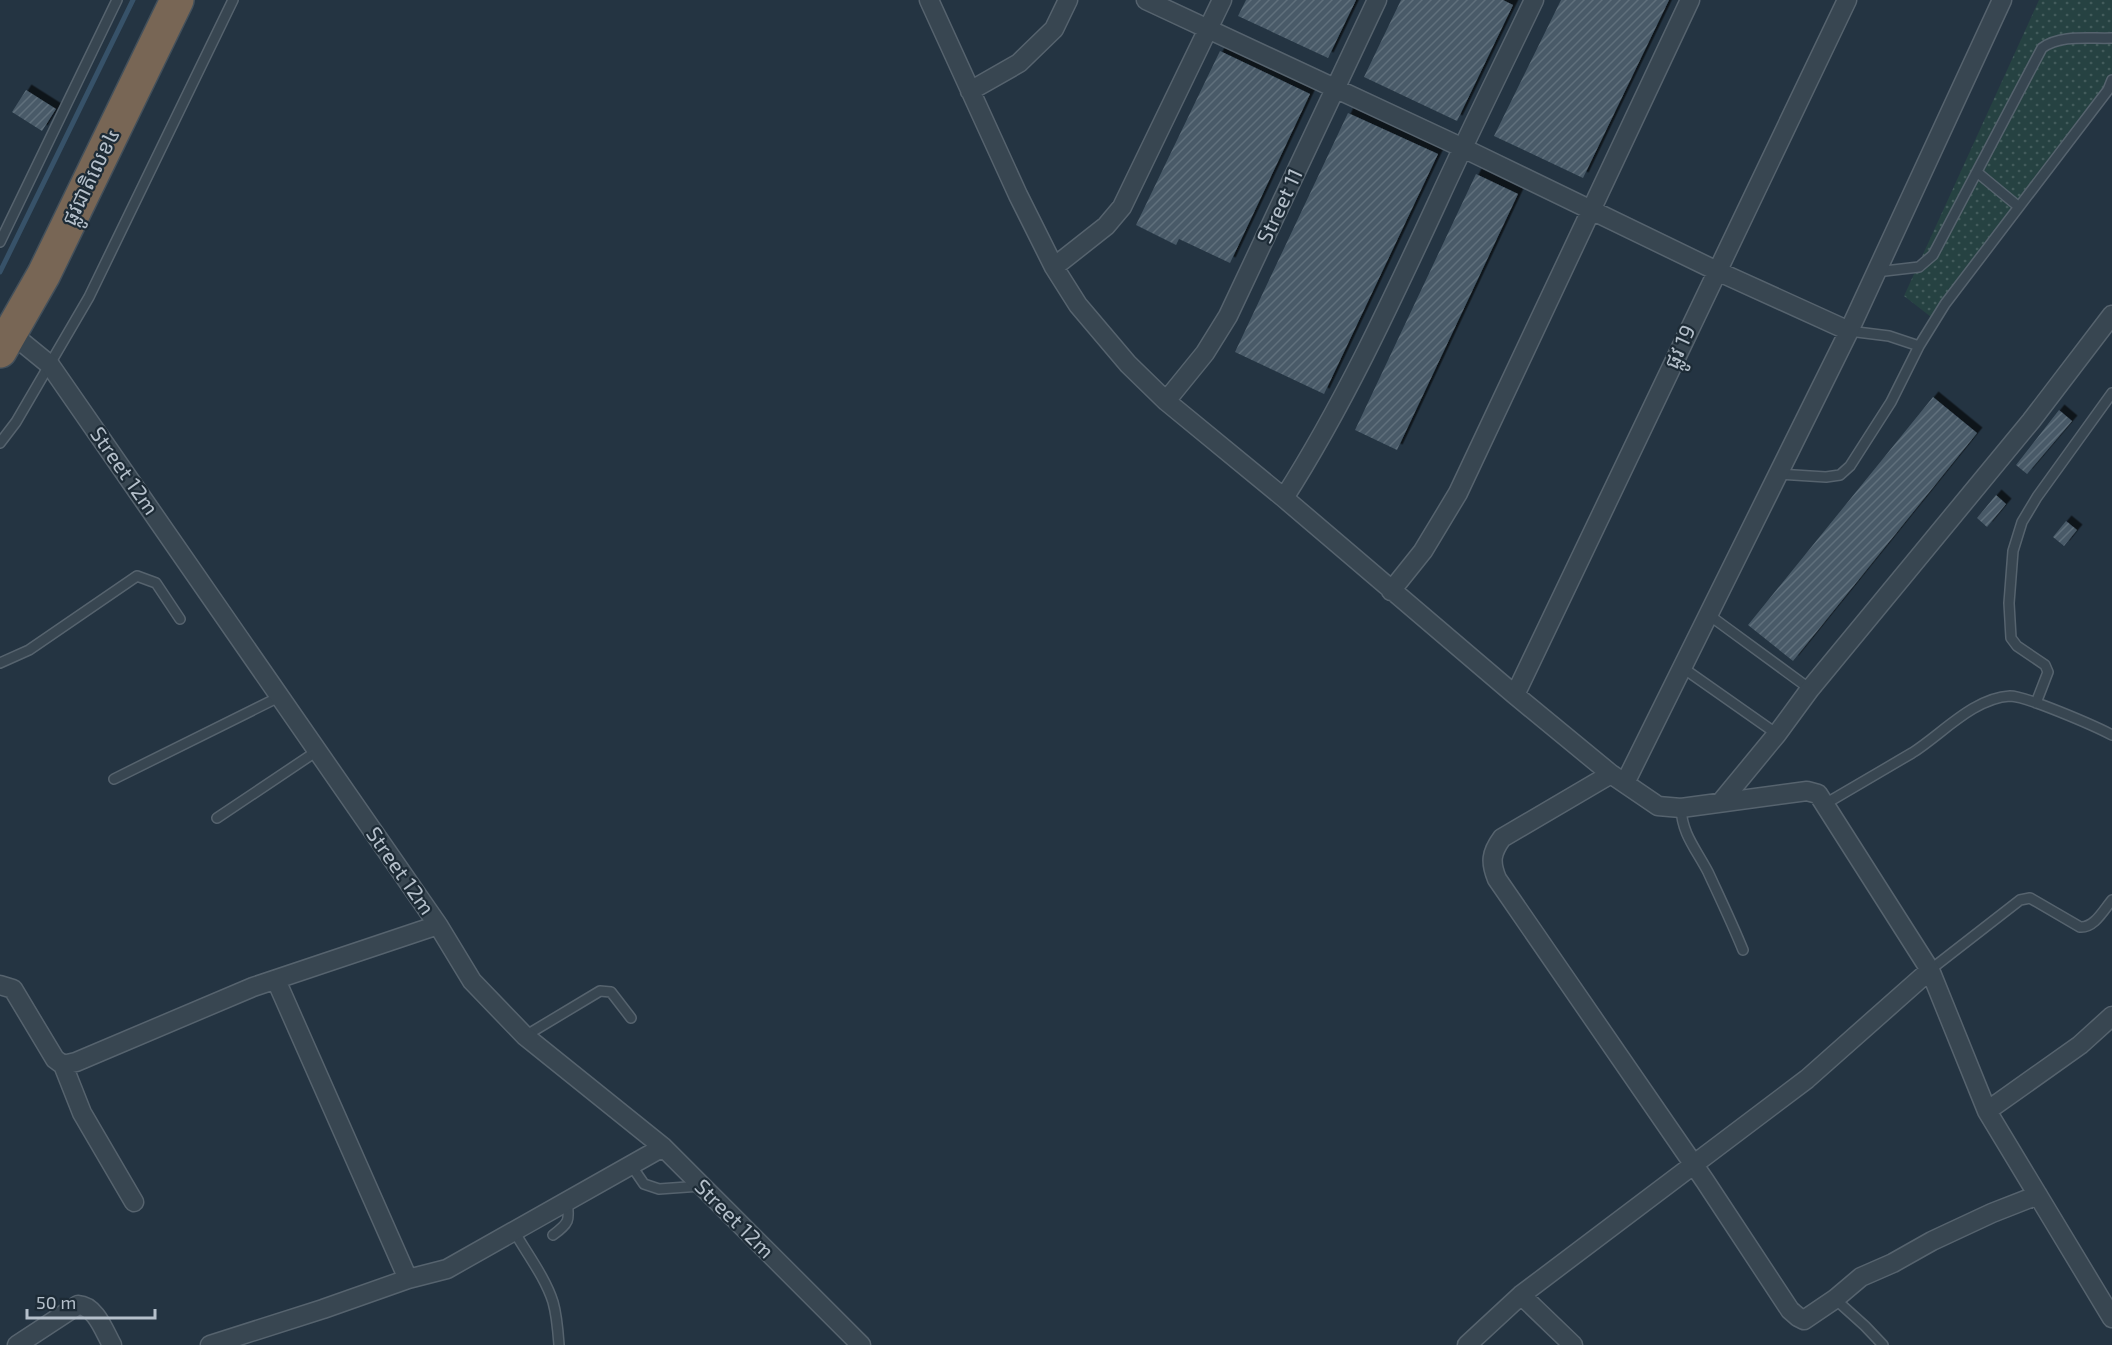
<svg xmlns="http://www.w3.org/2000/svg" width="2112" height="1345" font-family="'Exo 2','Noto Sans Khmer',sans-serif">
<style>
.park{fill:url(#park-dots)}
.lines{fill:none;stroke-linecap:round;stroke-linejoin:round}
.stream{stroke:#375269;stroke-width:5}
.building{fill:url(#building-hatch);filter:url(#shadow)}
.lane-casing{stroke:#56636e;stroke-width:12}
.street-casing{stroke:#56636e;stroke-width:21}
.highway-casing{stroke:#43505b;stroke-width:36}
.lane{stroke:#384651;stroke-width:9}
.street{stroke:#384651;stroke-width:18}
.highway{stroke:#786655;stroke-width:33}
.labels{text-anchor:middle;stroke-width:4.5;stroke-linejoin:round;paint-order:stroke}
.street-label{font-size:21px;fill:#b5c0cb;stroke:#1d2b36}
</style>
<defs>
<pattern id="park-dots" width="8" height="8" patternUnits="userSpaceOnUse" patternTransform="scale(1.5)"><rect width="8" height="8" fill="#264242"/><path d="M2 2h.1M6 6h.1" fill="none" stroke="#435c5c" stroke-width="1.8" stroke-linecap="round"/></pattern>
<pattern id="building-hatch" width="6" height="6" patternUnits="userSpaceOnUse" patternTransform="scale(1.5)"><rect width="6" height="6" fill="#485a68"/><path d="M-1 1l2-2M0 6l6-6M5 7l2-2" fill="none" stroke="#60707c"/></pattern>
<filter id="shadow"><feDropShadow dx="5.5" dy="-5.5" stdDeviation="0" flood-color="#0009"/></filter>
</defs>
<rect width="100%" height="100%" fill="#243442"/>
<path class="park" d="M2039 0H2112V82L1935 320 1904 296Z"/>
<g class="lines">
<path class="stream" d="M0 272 133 0"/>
</g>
<path class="building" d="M1246 0H1356L1328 58 1238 16Z
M1401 0H1503L1513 5 1457 121 1364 77Z
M1561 0H1669L1583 178 1494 136Z
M1220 51 1310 94 1230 263 1179 239 1176 245 1136 225Z
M26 90 56 109 42 131 12 112Z
M1348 113 1438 154 1324 394 1235 352Z
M1476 174 1518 194 1397 450 1355 430Z
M1933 397 1977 433 1793 661 1748 625Z
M2059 410 2072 421 2027 474 2016 465Z
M1996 495 2006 504 1987 527 1977 518Z
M2066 521 2077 530 2064 546 2053 537Z"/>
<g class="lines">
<defs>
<path id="lane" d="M1978 173 2019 207
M0 242 117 0
M1876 272 1919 267 1933 255 2042 48C2061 34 2090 39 2112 38
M1849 331 1889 336 1919 346
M0 443 16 422 89 297 233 0
M1778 474 1826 477 1840 475 1850 466 1891 402 1919 346 1945 304 2108 90 2112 80
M1709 615 1810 689
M0 663 29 650 137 576 156 583 180 619
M1683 668 1777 734
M2036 703 2048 672 2045 665 2017 646 2011 638 2009 603 2013 551 2022 522 2037 497 2112 393
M114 779 279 697
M1825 804C1854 787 1883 770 1912 753 1941 735 1973 698 2010 696 2026 696 2095 726 2112 735
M1681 808C1682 834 1696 849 1708 872 1720 898 1732 923 1743 950
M217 818 317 751
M1930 970 2020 900 2030 898 2080 927C2094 928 2103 911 2112 900
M525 1036 600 991 611 992 631 1018
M631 1165 644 1184 659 1189 701 1186
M514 1231C527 1254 545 1277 553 1302 557 1316 558 1331 559 1345
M553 1235C569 1223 570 1221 567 1201
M1835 1299 1865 1326 1883 1345"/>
<path id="street" d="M929 0 1018 195 1054 267 1078 305 1128 364 1166 401 1284 498 1515 695 1611 774 1658 806 1681 808 1807 791 1818 794 1930 970 1987 1111 2112 1318
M1146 0 1463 148 1717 271 1849 331
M970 91 1019 63 1054 29 1068 0
M1054 267 1106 226 1122 207 1222 0
M12 334 50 365 438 925 472 981 525 1036 663 1147 861 1345
M1166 401 1205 353 1228 316 1377 0
M1284 498C1344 404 1391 302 1438 201 1469 133 1502 67 1534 0
M1391 591 1423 551 1458 493 1690 0
M1515 695 1847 0
M1611 774 1502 838C1491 853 1490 862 1497 879L1705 1181 1790 1310 1798 1317 1804 1320 1835 1299 1861 1277 1893 1263 1932 1241 1992 1213 2038 1195
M1625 783 1849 331 2002 0
M1721 802 1777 734 1810 689 2031 421 2112 315
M276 980 408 1279
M0 985 13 989 55 1059 63 1065 82 1113 134 1202
M63 1065 76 1062 253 987 438 925
M1987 1111 2080 1045 2112 1016
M1521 1295 1573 1345
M17 1345 78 1305C96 1306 104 1331 112 1345
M210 1345 323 1309 408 1279 447 1269 663 1147
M1467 1345 1521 1295 1807 1079 1930 970"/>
<path id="highway" d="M0 351 44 274 177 0"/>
</defs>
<use href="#lane" class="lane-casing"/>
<use href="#street" class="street-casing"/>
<use href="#highway" class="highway-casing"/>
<use href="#lane" class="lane"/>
<use href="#street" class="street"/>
<use href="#highway" class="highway"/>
</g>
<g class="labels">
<g class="street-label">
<text transform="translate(91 177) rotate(-64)" y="7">ផ្លូវជាតិលេខ៤</text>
<text transform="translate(1280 206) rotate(-65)" y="7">Street 11</text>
<text transform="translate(1680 347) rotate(-65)" y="7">ផ្លូវ 19</text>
<text transform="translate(124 471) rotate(55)" y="7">Street 12m</text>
<text transform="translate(400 871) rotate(55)" y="7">Street 12m</text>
<text transform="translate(734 1219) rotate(45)" y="7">Street 12m</text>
</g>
</g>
<path d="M27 1309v9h128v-9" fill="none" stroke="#b5c0cb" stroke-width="3"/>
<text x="36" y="1309" font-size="18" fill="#b5c0cb" stroke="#1d2b36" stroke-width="4.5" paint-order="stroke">50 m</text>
</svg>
